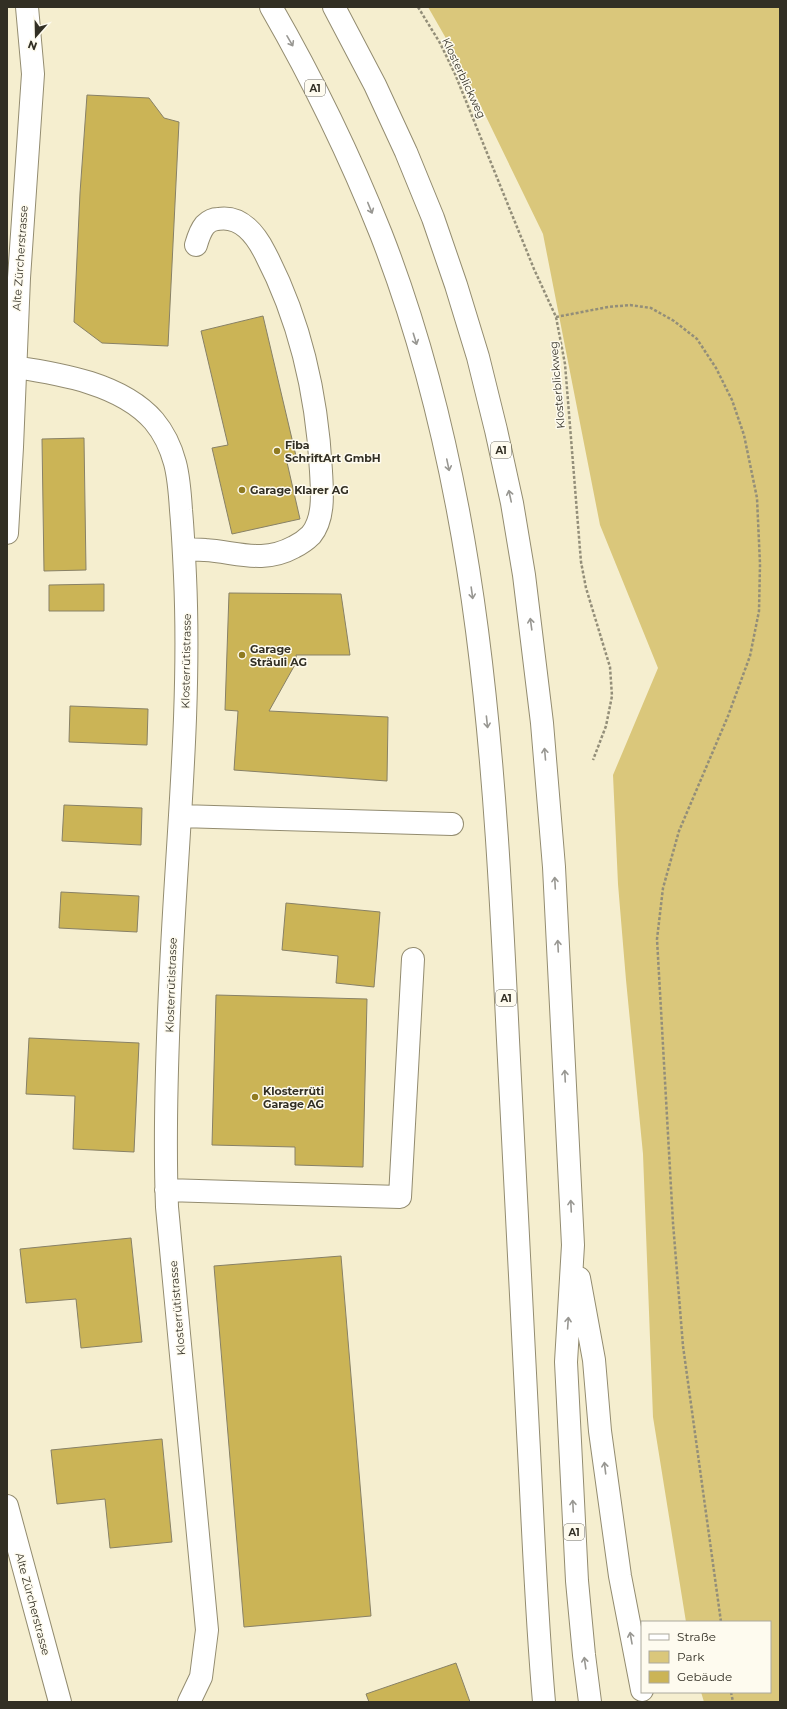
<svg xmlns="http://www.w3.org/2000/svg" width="787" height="1709" font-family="Montserrat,sans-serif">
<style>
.green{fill:#dac77b}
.building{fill:#cbb456;stroke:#888166}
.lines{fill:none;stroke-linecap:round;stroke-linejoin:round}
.minor-casing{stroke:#938c70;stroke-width:24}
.highway-casing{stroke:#938c70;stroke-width:24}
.path{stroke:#938e79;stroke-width:2.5;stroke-dasharray:3 2;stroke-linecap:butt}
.minor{stroke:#fff;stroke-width:22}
.highway{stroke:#fff;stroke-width:22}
.oneway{stroke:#989792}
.poi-dot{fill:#907b21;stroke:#fefbef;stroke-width:1.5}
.labels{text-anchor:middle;stroke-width:3;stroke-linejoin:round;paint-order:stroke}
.shield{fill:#fefbef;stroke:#6f6c61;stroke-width:1}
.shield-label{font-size:10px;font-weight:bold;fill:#322f24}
.street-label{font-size:11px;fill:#322f24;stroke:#fefbef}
.poi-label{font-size:11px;font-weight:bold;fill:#322f24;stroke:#fefbef;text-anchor:start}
</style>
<rect width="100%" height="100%" fill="#f5eecf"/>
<path class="green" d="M428 7H780V1702H704L701 1692H770V1622H686L653 1417 643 1154 626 980 618 884 613 775 658 668 600 525 543 234 459 61Z"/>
<path class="building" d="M87 95 149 98 164 118 179 122 168 346 102 343 74 322 80 193Z
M263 316 296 456 286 458 300 519 232 534 212 448 228 445 201 331Z
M84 438 86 570 44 571 42 439Z
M104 584V611H49V585Z
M229 593 341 594 350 655H296L297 661 269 711 388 717 387 781 234 770 238 711 225 710Z
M70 706 148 709 147 745 69 742Z
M64 805 142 808 141 845 62 841Z
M61 892 139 896 137 932 59 928Z
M286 903 380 912 374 987 336 983 338 956 282 950Z
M216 995 367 999 363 1167 295 1165V1147L212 1145Z
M29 1038 139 1043 134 1152 73 1149 75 1096 26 1094Z
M131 1238 142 1342 81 1348 76 1299 26 1303 20 1249Z
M341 1256 371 1616 244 1627 214 1266Z
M162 1439 172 1542 110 1548 105 1499 57 1504 51 1450Z
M456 1663 470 1702H369L366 1694Z"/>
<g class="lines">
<defs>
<path id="minor" d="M15 367C61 374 122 384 154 421 164 433 171 448 175 463 179 478 180 494 181 510 183 532 184 554 185 576 191 708 177 838 171 969 167 1048 164 1128 167 1207L207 1630 201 1677 189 1702
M7 533 12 447 19 278 33 74 27 7
M184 549C191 550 198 549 205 550 237 552 263 564 294 547 300 544 306 540 311 535 325 518 322 491 321 471 317 396 300 320 265 253 256 235 241 215 218 219 213 219 208 222 205 225 200 231 198 238 196 245
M180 816 452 824
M166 1190 400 1197 413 959
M7 1506 60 1702"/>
<path id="highway" d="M271 7C313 80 350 156 381 234 481 490 495 769 508 1040 515 1171 521 1302 528 1432 533 1522 536 1612 544 1702
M334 7 375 85 406 152 433 218 456 285 478 357 496 430 512 503 524 575 542 723 554 867 573 1245 566 1362 577 1581 584 1655 590 1702
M579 1278 594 1360 600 1431 620 1576 642 1690"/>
</defs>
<use href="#minor" class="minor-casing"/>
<use href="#highway" class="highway-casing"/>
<path class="path" d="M418 7 440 43 455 74 534 269 556 317 565 364 581 562 586 588 610 667 612 696 606 726 593 760
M556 317 608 307 630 305 651 308 674 321 697 339 716 368 732 400 744 435 757 498 760 564 759 611 750 656 728 716 679 831 663 888 657 939 673 1223 683 1346 721 1622
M731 1692 733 1702"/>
<use href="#minor" class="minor"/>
<use href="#highway" class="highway"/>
</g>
<defs><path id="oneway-shaft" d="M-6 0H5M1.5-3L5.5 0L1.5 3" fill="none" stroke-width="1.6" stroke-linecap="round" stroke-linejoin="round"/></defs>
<g class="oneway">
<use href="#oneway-shaft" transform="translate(290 41) rotate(60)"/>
<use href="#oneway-shaft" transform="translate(370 208) rotate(68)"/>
<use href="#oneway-shaft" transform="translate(415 339) rotate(73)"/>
<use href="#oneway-shaft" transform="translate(448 465) rotate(78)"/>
<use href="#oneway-shaft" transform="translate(510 496) rotate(-102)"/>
<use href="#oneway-shaft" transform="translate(472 593) rotate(82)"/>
<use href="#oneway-shaft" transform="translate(531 624) rotate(-98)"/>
<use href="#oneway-shaft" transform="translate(487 722) rotate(84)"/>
<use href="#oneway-shaft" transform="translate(545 754) rotate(-95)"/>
<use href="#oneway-shaft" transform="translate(555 883) rotate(-93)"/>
<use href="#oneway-shaft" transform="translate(558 946) rotate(-93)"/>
<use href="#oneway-shaft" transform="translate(565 1076) rotate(-93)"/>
<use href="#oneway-shaft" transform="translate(571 1206) rotate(-93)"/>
<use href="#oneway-shaft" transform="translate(568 1323) rotate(-86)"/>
<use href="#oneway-shaft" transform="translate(605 1468) rotate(-97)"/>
<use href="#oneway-shaft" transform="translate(573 1506) rotate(-93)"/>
<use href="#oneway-shaft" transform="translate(631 1638) rotate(-100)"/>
<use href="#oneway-shaft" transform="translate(585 1663) rotate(-98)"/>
</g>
<g class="poi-dot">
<circle cx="277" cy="451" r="4"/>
<circle cx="242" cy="490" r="4"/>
<circle cx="242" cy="655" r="4"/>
<circle cx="255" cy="1097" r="4"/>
</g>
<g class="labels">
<g class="shield">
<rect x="305" y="80" width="20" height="16" rx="3"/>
<rect x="491" y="442" width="20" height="16" rx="3"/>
<rect x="496" y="990" width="20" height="16" rx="3"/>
<rect x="564" y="1524" width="20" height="16" rx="3"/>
</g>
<g class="shield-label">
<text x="315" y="92">A1</text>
<text x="501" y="454">A1</text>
<text x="506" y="1002">A1</text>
<text x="574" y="1536">A1</text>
</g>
<g class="street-label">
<text transform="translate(464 78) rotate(65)" y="4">Klosterblickweg</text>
<text transform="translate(20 258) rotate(-86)" y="4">Alte Zürcherstrasse</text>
<text transform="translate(557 385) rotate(-95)" y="4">Klosterblickweg</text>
<text transform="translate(186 661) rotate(-89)" y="4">Klosterrütistrasse</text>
<text transform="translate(171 985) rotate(-88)" y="4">Klosterrütistrasse</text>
<text transform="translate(177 1308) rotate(-95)" y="4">Klosterrütistrasse</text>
<text transform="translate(33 1604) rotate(75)" y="4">Alte Zürcherstrasse</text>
</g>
<g class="poi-label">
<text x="285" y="449">Fiba<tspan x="285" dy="13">SchriftArt GmbH</tspan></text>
<text x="250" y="494">Garage Klarer AG</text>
<text x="250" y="653">Garage<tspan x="250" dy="13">Sträuli AG</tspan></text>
<text x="263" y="1095">Klosterrüti<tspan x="263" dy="13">Garage AG</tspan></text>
</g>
</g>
<rect width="787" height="1709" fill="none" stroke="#322f24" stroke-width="16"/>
<rect x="641" y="1621" width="130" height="72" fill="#fefbef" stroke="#aca99e"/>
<rect x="649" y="1634" width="20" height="6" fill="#ffffff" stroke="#aca99e"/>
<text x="677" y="1641" font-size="12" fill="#322f24">Straße</text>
<rect x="649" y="1651" width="20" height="12" fill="#dac77b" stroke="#aca99e"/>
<text x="677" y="1661" font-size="12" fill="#322f24">Park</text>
<rect x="649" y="1671" width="20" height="12" fill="#cbb456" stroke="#aca99e"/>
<text x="677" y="1681" font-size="12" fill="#322f24">Gebäude</text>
<g transform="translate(36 36) rotate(200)" stroke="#fefbef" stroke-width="3" paint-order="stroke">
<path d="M0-3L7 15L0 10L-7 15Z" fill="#322f24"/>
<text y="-6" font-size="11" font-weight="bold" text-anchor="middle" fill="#322f24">N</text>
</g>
</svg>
